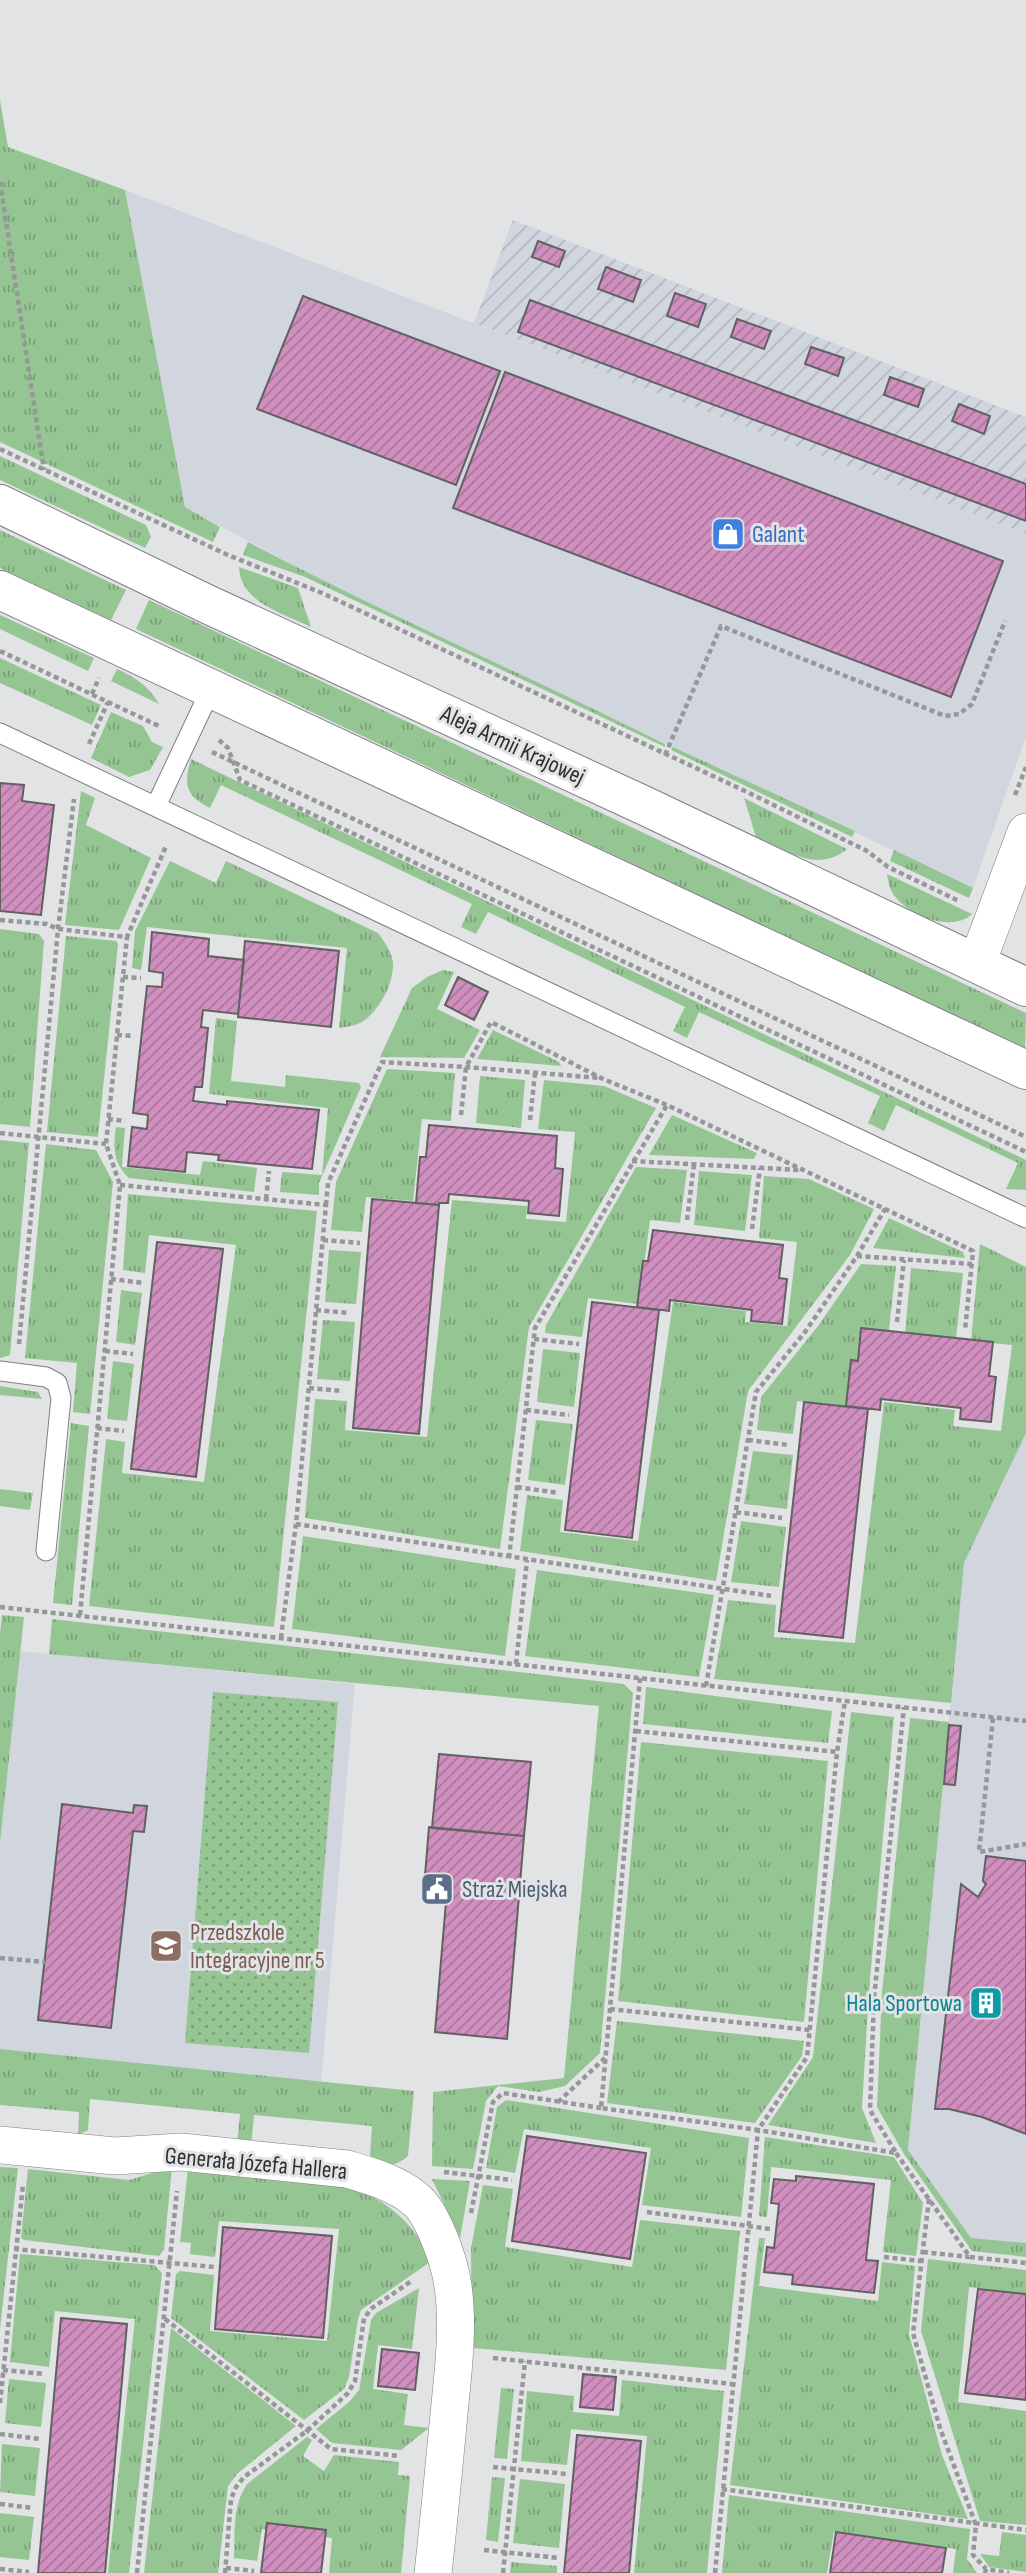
<svg xmlns="http://www.w3.org/2000/svg" width="1026" height="2573" font-family="'Sofia Sans Condensed',sans-serif">
<style>
.built{fill:#d0d5de}
.industrial{fill:url(#industrial-furrows)}
.grass{fill:url(#grass-tufts)}
.park{fill:url(#park-dots)}
.building{fill:url(#building-hatch);stroke:#636062;stroke-width:2}
.lines{fill:none;stroke-linecap:round;stroke-linejoin:round}
.lane-casing{stroke:#7e7f81;stroke-width:21}
.street-casing{stroke:#7e7f81;stroke-width:38}
.secondary-casing{stroke:#7e7f81;stroke-width:40}
.path{stroke:#959798;stroke-width:4.5;stroke-dasharray:5 3.5;stroke-linecap:butt}
.lane{stroke:#fff;stroke-width:19}
.street{stroke:#fff;stroke-width:37}
.secondary{stroke:#fff;stroke-width:38}
.labels{text-anchor:middle;stroke-width:6;stroke-linejoin:round;paint-order:stroke}
.shop-label{font-size:24px;fill:#366cbe;stroke:#e1e3e5;text-anchor:start}
.street-label{font-size:24px;fill:#2f3031;stroke:#e1e3e5}
.service-label{font-size:24px;fill:#4e5e75;stroke:#e1e3e5;text-anchor:start}
.education-label{font-size:24px;fill:#785e54;stroke:#e1e3e5;text-anchor:start}
.culture-label{font-size:24px;fill:#0d838f;stroke:#e1e3e5;text-anchor:end}
</style>
<defs>
<pattern id="industrial-furrows" width="10" height="10" patternUnits="userSpaceOnUse" patternTransform="scale(1.75)"><rect width="10" height="10" fill="#d0d5de"/><path d="M-1 1l2-2M0 10L10 0M9 11l2-2" fill="none" stroke="#b3b7bf"/></pattern>
<pattern id="grass-tufts" width="24" height="20" patternUnits="userSpaceOnUse" patternTransform="scale(1.75)"><rect width="24" height="20" fill="#96c594"/><path d="M3 7l-1-3M5 7V3M7 7l1-3M15 17l-1-3M17 17v-4M19 17l1-3" fill="none" stroke="#7ba079"/></pattern>
<pattern id="park-dots" width="8" height="8" patternUnits="userSpaceOnUse" patternTransform="scale(1.75)"><rect width="8" height="8" fill="#96c594"/><path d="M2 2h.1M6 6h.1" fill="none" stroke="#7ba079" stroke-width="1.8" stroke-linecap="round"/></pattern>
<pattern id="building-hatch" width="6" height="6" patternUnits="userSpaceOnUse" patternTransform="scale(1.75)"><rect width="6" height="6" fill="#d08fbf"/><path d="M-1 1l2-2M0 6l6-6M5 7l2-2" fill="none" stroke="#a9759c"/></pattern>
</defs>
<rect width="100%" height="100%" fill="#e1e3e5"/>
<path class="built" d="M125 190 1026 534V736L973 888 343 592 185 507Z
M1026 1433V2243L971 2238 908 2150 964 1563Z
M20 1651 355 1684 321 2083 0 2049V1843Z"/>
<path class="industrial" d="M513 220 1026 417V534L474 323Z"/>
<path class="grass" d="M0 100 8 147 125 190 185 507 220 527 213 542 0 442Z
M0 456 146 525 151 537 145 548 0 480Z
M0 530 126 590 111 620 0 568Z
M248 542C385 614 527 675 665 744V747L305 577 243 555Z
M239 567 298 588 311 627C285 614 240 603 239 567Z
M149 600 1026 1013 1025 1049 136 629Z
M0 615 94 658 88 671 0 629Z
M0 658 101 705 92 725 0 683Z
M117 669C136 678 149 686 159 704L111 681Z
M111 712 143 726 152 742 163 747 150 770 129 777 91 758Z
M673 747 855 831 852 837 671 750Z
M191 759 1026 1160V1190L1006 1189 1018 1163 896 1105 884 1131 868 1123 880 1096 699 1012 687 1038 673 1031 685 1007 488 912 476 934 461 927 472 904 221 785 210 808C186 796 183 785 191 759Z
M81 791 95 798 86 825 151 858 119 930 65 925Z
M744 798 847 849C817 874 786 850 756 837Z
M894 850 973 888 969 898 890 861Z
M170 861 216 883 226 861 378 933C385 943 394 954 393 967 392 987 378 1013 360 1023 354 1026 346 1027 339 1028L347 948 147 927 141 970 132 968 135 931Z
M887 874 972 914C952 934 902 914 891 890 889 886 888 879 887 874Z
M0 929 39 934 44 941 30 1127 0 1124Z
M66 936 116 941 118 944 98 1137 47 1132Z
M443 970 454 972 437 1009 480 1030 464 1058 380 1057 412 988 427 977Z
M216 1018 237 1021 231 1081 285 1087 286 1075 359 1083 361 1087 319 1183V1195L280 1192 282 1172 322 1175 328 1108 209 1094Z
M493 1030 559 1062 561 1066 477 1059Z
M387 1069 455 1073 451 1121 422 1119 413 1201 366 1197 362 1232 331 1230 336 1182Z
M480 1076 525 1080 521 1128 476 1123Z
M544 1080 604 1086 656 1108 529 1327 500 1549 305 1518 315 1399 347 1401 345 1430 427 1437 452 1200 527 1206 526 1219 566 1222 575 1132 538 1129Z
M672 1115 757 1153 754 1159 649 1155Z
M116 1127 125 1128 122 1167 200 1175 203 1161 257 1168 254 1192 129 1178C113 1164 113 1147 116 1127Z
M0 1140 29 1143 10 1355 0 1358Z
M46 1144 96 1150 113 1182 90 1414 73 1412 77 1363 25 1358Z
M636 1167 687 1170 680 1223 650 1220 639 1304 588 1298 582 1337 545 1333 546 1325Z
M699 1171 752 1175 745 1231 694 1225Z
M764 1176 809 1179 874 1209 850 1255 748 1391 716 1581 520 1551 527 1495 563 1500 560 1532 638 1541 673 1302 746 1311 745 1322 787 1326 797 1242 759 1238Z
M128 1194 317 1211 274 1627 89 1606 106 1439 125 1442 122 1473 204 1482 236 1245 149 1235 145 1273 123 1270Z
M889 1218 963 1252 965 1258 873 1248Z
M980 1244 1026 1267V1433L964 1563 951 1703 714 1679 728 1600 776 1605 774 1637 855 1643 884 1402 955 1410 953 1426 1001 1431 1012 1345 971 1341Z
M329 1250 361 1252 356 1304 325 1302Z
M861 1264 896 1266 889 1330 863 1328 856 1407 797 1401 793 1434 757 1430 761 1397 818 1326Z
M911 1268 963 1273 956 1338 905 1333Z
M121 1290 142 1293 135 1345 116 1342Z
M323 1320 355 1322 350 1381 317 1379Z
M543 1349 580 1353 574 1407 537 1402Z
M113 1361 134 1364 127 1421 107 1419Z
M0 1386 38 1392 42 1399 0 1395Z
M536 1420 573 1424 565 1485 528 1480Z
M71 1423 89 1426 72 1605 53 1603Z
M753 1451 793 1455 787 1509 744 1504Z
M0 1489 33 1493 30 1510 0 1506Z
M741 1521 786 1527 779 1587 731 1582Z
M303 1536 516 1569 505 1656 292 1629Z
M537 1570 714 1595 699 1677 525 1656Z
M2 1615 24 1617 0 1843V1634Z
M52 1619 624 1684 633 1693 600 2053 565 2086 539 2092 498 2086 486 2101 473 2169 432 2166 433 2092 564 2078 599 1706 49 1654Z
M646 1687 832 1711 828 1743 643 1724Z
M851 1712 894 1717 869 1990 862 2108 876 2143 768 2125 813 2057Z
M910 1718 949 1722 908 2150 971 2238 1026 2243V2257L972 2251 904 2154 877 2107 882 1993Z
M641 1742 828 1761 804 2022 618 2001Z
M617 2021 804 2041 802 2056 755 2123 607 2103Z
M0 2049 414 2091 408 2156C394 2168 384 2167 370 2156L372 2126 254 2115 251 2146 237 2144 240 2114 90 2099 88 2130 78 2135 79 2112 0 2105Z
M506 2100 749 2138 741 2217 642 2205 651 2148 524 2129 515 2173 486 2168 497 2107Z
M765 2137 894 2157 923 2203 916 2256 883 2252 891 2180 771 2167 767 2217 759 2216Z
M0 2167 18 2168 0 2329Z
M172 2167 164 2250 159 2256 24 2240 21 2238 28 2169 129 2180Z
M188 2167 345 2186C388 2199 411 2222 433 2260L361 2310 358 2319 349 2377 344 2389 304 2420 171 2318 176 2274 180 2271 214 2275 210 2331 327 2341 339 2229 219 2221 215 2257 190 2254 191 2243 180 2242Z
M432 2179 470 2181 460 2238Z
M483 2185 513 2189 505 2247 632 2267 640 2220 740 2231 726 2370 472 2348 471 2248Z
M759 2238H765L759 2286 878 2301 882 2262 915 2266 909 2334 942 2455 968 2519 730 2485Z
M20 2254 154 2265 162 2273 129 2573H108L135 2319 55 2311 49 2367 10 2362Z
M928 2259 1026 2270V2294L969 2287 958 2402 1026 2411V2525L980 2521 921 2331Z
M419 2288 412 2349 378 2345 373 2389 408 2394 404 2425 429 2428 401 2450 332 2443 316 2429 349 2402 359 2390 371 2320 376 2313Z
M171 2328 296 2426 238 2473 228 2486 218 2573H144Z
M9 2379 46 2383 41 2427 5 2423Z
M622 2380 724 2391 707 2573H634L647 2436 571 2429 567 2465 521 2461 527 2391 574 2396 573 2412 619 2416Z
M501 2388 514 2389 507 2459 494 2458Z
M307 2437 312 2440 303 2456 324 2471 334 2455 399 2462 398 2475 410 2476 401 2573H329L332 2538 262 2529 257 2561 234 2558C235 2533 232 2506 247 2484Z
M2 2444 40 2448 35 2496 0 2492Z
M492 2477 505 2478 498 2542 486 2540Z
M520 2479 565 2484 559 2548 513 2543Z
M729 2495 970 2529 967 2559 977 2573H953L956 2549 834 2531 827 2573H722Z
M0 2513 34 2517 29 2560 0 2557Z
M1002 2532 1026 2535V2572L989 2567 980 2554 999 2556Z
M511 2562 557 2566V2573H510Z"/>
<path class="park" d="M213 1692 338 1702 309 2053 185 2043Z"/>
<path class="building" d="M538 241 565 251 559 267 532 257Z
M606 267 641 280 633 302 598 289Z
M675 293 706 304 698 327 667 316Z
M303 296 500 371 456 485 257 409Z
M530 300 1026 484V521L518 332Z
M737 319 771 331 764 349 731 337Z
M811 347 844 358 838 376 805 364Z
M505 372 1003 561 951 697 453 508Z
M890 377 924 389 918 407 884 395Z
M959 404 990 416 984 434 952 421Z
M0 783 24 785 22 801 54 805 41 915 0 911Z
M152 932 209 939 208 956 244 960 238 1014 203 1010 201 1027 208 1028 202 1087H195L193 1101 227 1105V1101L319 1110 312 1169 218 1160 219 1155 187 1152 185 1172 128 1166 132 1127 147 1129 148 1115 133 1113 147 986 162 987 163 973 149 971Z
M245 941 339 951 331 1027 238 1017Z
M458 977 488 992 474 1020 445 1005Z
M429 1125 557 1136 555 1168 563 1169 559 1216 528 1213 529 1201 449 1194 448 1203H439V1205L416 1203 420 1157H426Z
M372 1199 439 1205 419 1434 353 1428Z
M653 1230 783 1245 779 1278 787 1279 782 1324 751 1321 752 1310 670 1300 669 1311 637 1307 643 1261H648Z
M157 1242 223 1249 196 1477 131 1469Z
M592 1302 659 1310 632 1538 565 1530Z
M861 1328 993 1342 989 1376 996 1377 991 1422 960 1419 961 1408 881 1399 880 1410 846 1406 851 1360 858 1361Z
M804 1402 868 1409 843 1638 779 1631Z
M949 1725 961 1726 955 1785 944 1784Z
M439 1754 531 1762 524 1836 432 1828Z
M62 1804 133 1813 134 1805 147 1806 144 1832 133 1831 111 2028 38 2020Z
M429 1827 524 1836 507 2039 435 2032 446 1902 423 1900Z
M986 1856 1026 1861V2134L982 2117 949 2109H935L961 1884 978 1897 986 1884 983 1881Z
M527 2136 646 2153 630 2259 512 2241Z
M796 2176 874 2184 866 2260 878 2261 874 2293 792 2284 793 2275 764 2272 767 2247 774 2248 779 2204 771 2203 774 2179 796 2181Z
M223 2227 332 2236 323 2338 215 2329Z
M978 2289 1026 2294V2400L965 2393Z
M61 2318 127 2324 105 2573H38Z
M382 2349 419 2353 415 2390 378 2386Z
M583 2374 616 2377 613 2410 580 2407Z
M577 2435 641 2441 629 2573H564Z
M267 2523 326 2530 321 2573H261Z
M836 2532 946 2548 942 2573H830Z"/>
<g class="lines">
<defs>
<path id="lane" d="M0 733 1026 1218
M156 806 211 689
M0 1371 46 1377 57 1383 61 1398 46 1551"/>
<path id="street" d="M977 963 1026 832
M0 2145 115 2156 181 2152 347 2169C370 2176 396 2183 415 2199 433 2213 450 2263 453 2286 459 2328 453 2372 449 2414 444 2467 439 2520 433 2573"/>
<path id="secondary" d="M0 504 207 604 643 805 1026 987
M0 590 1026 1070"/>
</defs>
<use href="#lane" class="lane-casing"/>
<use href="#street" class="street-casing"/>
<use href="#secondary" class="secondary-casing"/>
<path class="path" d="M0 182 44 470
M0 449 228 555 322 593 745 791 867 851 888 867 959 901
M0 651 161 727
M92 694 99 678
M219 740 228 748 240 780 1026 1152
M89 744 108 702
M212 752 1026 1137
M665 755 721 626 945 716 959 714 972 704 1005 621
M1015 795 1026 767
M0 920 47 924 58 929 127 937 166 846
M123 977 141 978
M117 1035 134 1036
M461 1115 466 1067 491 1022 603 1079 667 1105 973 1251 965 1330
M108 1119 125 1121
M530 1120 535 1073
M0 1133 106 1144
M632 1161 799 1170
M120 1185 326 1205 296 1524 281 1637
M266 1199 269 1171
M326 1205 328 1183 382 1062 466 1067 600 1078
M687 1220 694 1164
M752 1229 760 1168
M323 1240 360 1243
M857 1256 972 1264
M111 1279 144 1283
M316 1310 350 1313
M897 1322 904 1260
M534 1339 579 1344
M19 1344 58 929 74 799
M105 1351 133 1354
M309 1388 343 1391
M526 1410 569 1415
M97 1428 124 1431
M748 1440 789 1445
M517 1487 559 1493
M736 1512 782 1518
M296 1524 771 1596
M509 1558 535 1328 667 1105
M0 1607 1026 1721
M80 1615 120 1185 106 1144 127 937
M516 1664 527 1560
M640 1678 601 2108 758 2130 807 2057 837 1752 845 1701
M706 1686 756 1392 805 1332 857 1256 885 1209
M993 1718 979 1852 1026 1844
M636 1731 837 1752
M0 1958 45 1962
M610 2009 810 2030
M558 2102 605 2058
M896 2153 970 2257 1026 2263
M444 2172 512 2180
M929 2199 913 2333 940 2428 976 2525 973 2555 986 2569
M647 2212 770 2229
M471 2213 493 2102 503 2093 601 2108
M14 2249 215 2267
M923 2252 969 2257
M884 2257 921 2261
M165 2319 331 2449 400 2456
M493 2358 732 2384
M3 2370 45 2374
M0 2403 23 2185
M0 2434 40 2439
M493 2467 567 2474
M722 2489 1026 2530
M0 2504 33 2508
M484 2550 559 2558
M226 2568 254 2571
M0 2569 29 2572
M137 2573 177 2191
M225 2573 231 2499 236 2487 244 2477 308 2430 348 2393 355 2381 364 2318 372 2308 413 2280
M503 2573 525 2361
M715 2573 758 2130 896 2153 870 2110 874 1998 904 1707
M985 2573 986 2569 1009 2573"/>
<use href="#lane" class="lane"/>
<use href="#street" class="street"/>
<use href="#secondary" class="secondary"/>
</g>
<defs>
<symbol id="shop-square" viewBox="-11 -11 22 22"><rect x="-9" y="-9" width="18" height="18" rx="4" fill="#3f7fe0" stroke="#e1e3e5"/><path d="M-5-2.5h2.3a2.7 3.5 0 0 1 5.4 0H5L5.5 6h-11ZM-1.5-2.5h3a1.5 2.3 0 0 0-3 0Z" fill="#fff"/></symbol>
<symbol id="civic-square" viewBox="-11 -11 22 22"><rect x="-9" y="-9" width="18" height="18" rx="4" fill="#5c6f8a" stroke="#e1e3e5"/><path d="M-.6-6.5H3V-4.5H.6V-3L4-1V1h2V6H-6V1h2V-1L-.6-3ZM-1.2 2.5V6h2.4V2.5Z" fill="#fff"/></symbol>
<symbol id="school-square" viewBox="-11 -11 22 22"><rect x="-9" y="-9" width="18" height="18" rx="4" fill="#8d6e63" stroke="#e1e3e5"/><path d="M0-5L7-2L0 1L-7-2ZM-4 1L0 2.5L4 1V4Q0 6-4 4Z" fill="#fff"/></symbol>
<symbol id="building-square" viewBox="-11 -11 22 22"><rect x="-9" y="-9" width="18" height="18" rx="4" fill="#0f9aa8" stroke="#e1e3e5"/><path d="M-4-6H4V6H1V3H-1V6H-4ZM-2.5-4.3h1.7v1.8h-1.7ZM.8-4.3h1.7v1.8H.8ZM-2.5-1h1.7V.8h-1.7ZM.8-1h1.7V.8H.8Z" fill="#fff"/></symbol>
</defs>
<g fill-rule="evenodd">
<use href="#shop-square" x="709" y="515" width="38" height="38"/>
<use href="#civic-square" x="418" y="1870" width="38" height="38"/>
<use href="#school-square" x="147" y="1927" width="38" height="38"/>
<use href="#building-square" x="967" y="1984" width="38" height="38"/>
</g>
<g class="labels">
<g class="shop-label">
<text x="752" y="542">Galant</text>
</g>
<g class="street-label">
<text transform="translate(513 745) rotate(25)" y="8">Aleja Armii Krajowej</text>
<text transform="translate(256 2163) rotate(5)" y="8">Generała Józefa Hallera</text>
</g>
<g class="service-label">
<text x="462" y="1897">Straż Miejska</text>
</g>
<g class="education-label">
<text x="190" y="1940">Przedszkole<tspan x="190" dy="28">Integracyjne nr 5</tspan></text>
</g>
<g class="culture-label">
<text x="962" y="2011">Hala Sportowa</text>
</g>
</g>
</svg>
